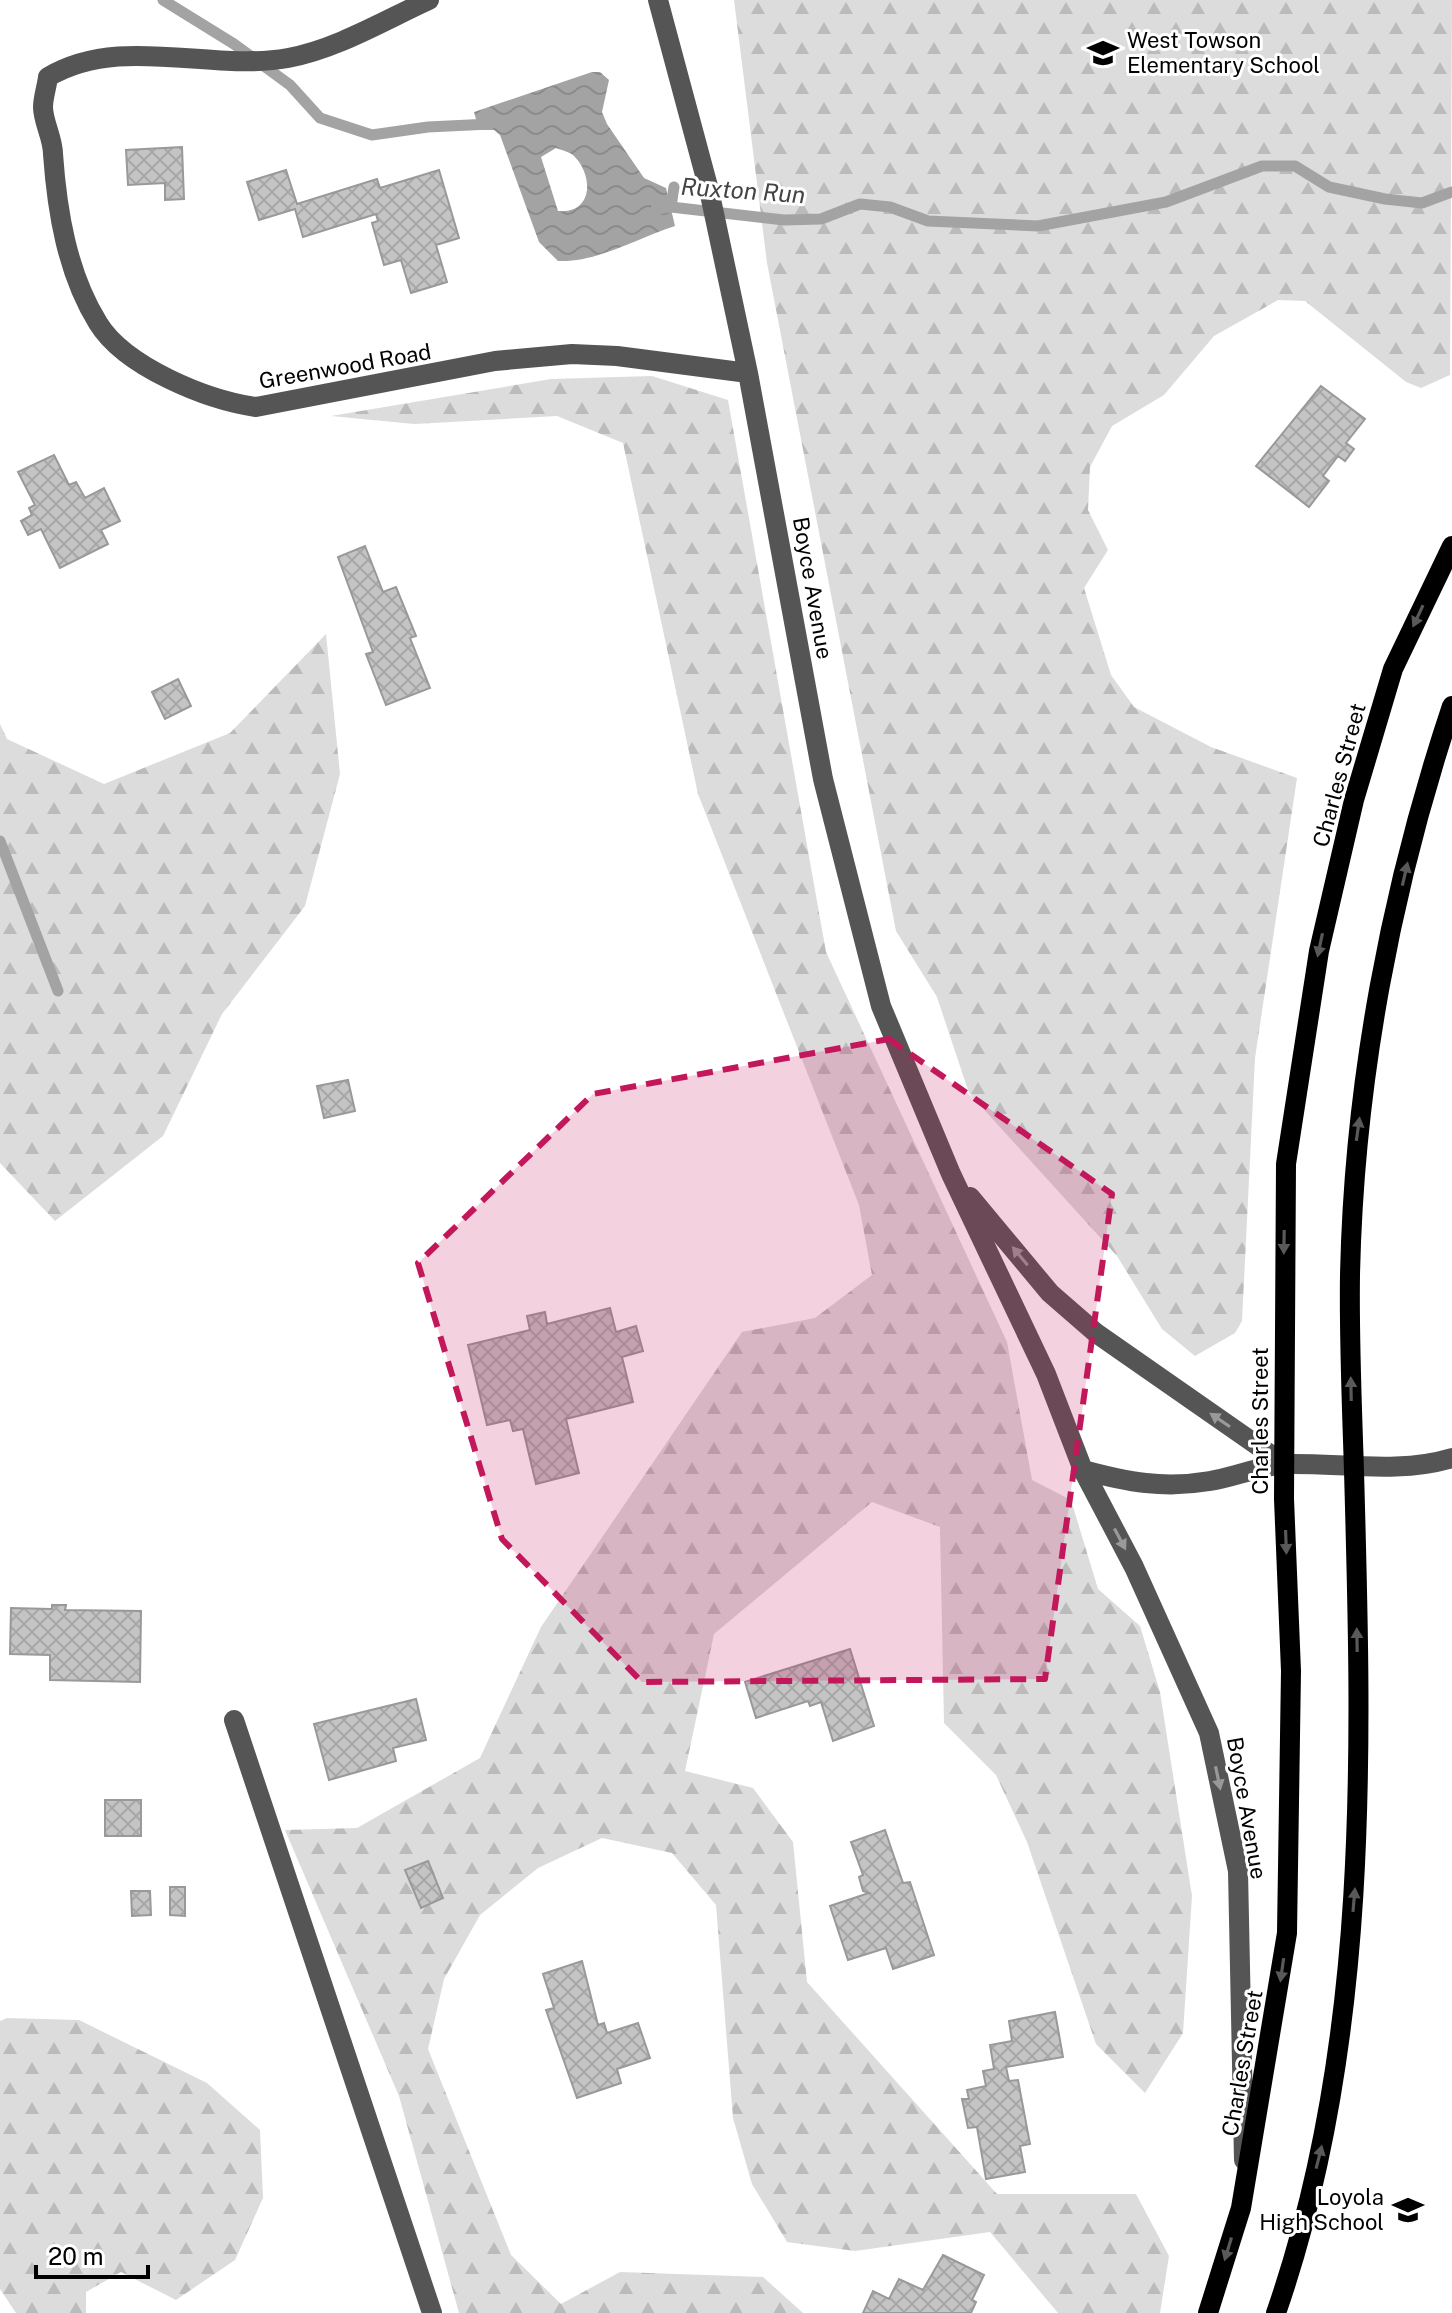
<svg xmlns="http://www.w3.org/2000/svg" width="1452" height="2313" font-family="'Public Sans',sans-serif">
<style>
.forest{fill:url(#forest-firs)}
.water{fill:url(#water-waves);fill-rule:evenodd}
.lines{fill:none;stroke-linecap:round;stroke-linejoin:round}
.stream{stroke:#a3a3a3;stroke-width:11}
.building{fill:url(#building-cross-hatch);stroke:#999;stroke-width:2}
.minor{stroke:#555;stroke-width:20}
.major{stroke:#000;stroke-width:20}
.oneway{fill:#595959}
.oneway2{fill:#999}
.marked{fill:#c2185b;fill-opacity:0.2;stroke:#c2185b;stroke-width:6;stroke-dasharray:16 10;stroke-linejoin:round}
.labels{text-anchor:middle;stroke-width:6;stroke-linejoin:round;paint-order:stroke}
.poi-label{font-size:22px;fill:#000;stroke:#fff;text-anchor:start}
.street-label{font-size:22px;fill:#000;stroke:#fff}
.water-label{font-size:24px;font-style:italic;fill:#444;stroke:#fff}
</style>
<defs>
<pattern id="forest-firs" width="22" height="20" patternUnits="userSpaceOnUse" patternTransform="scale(2)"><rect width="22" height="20" fill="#dcdcdc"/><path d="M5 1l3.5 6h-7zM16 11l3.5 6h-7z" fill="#bbb"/></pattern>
<pattern id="water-waves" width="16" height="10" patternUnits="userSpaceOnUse" patternTransform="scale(2)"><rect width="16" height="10" fill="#a3a3a3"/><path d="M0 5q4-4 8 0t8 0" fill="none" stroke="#8b8b8b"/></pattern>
<pattern id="building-cross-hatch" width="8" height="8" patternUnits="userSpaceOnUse" patternTransform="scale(2)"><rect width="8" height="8" fill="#c4c4c4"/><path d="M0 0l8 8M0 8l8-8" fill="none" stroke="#a7a7a7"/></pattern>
</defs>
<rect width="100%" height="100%" fill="#fff"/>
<path class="forest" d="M734 0H1452L1450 375 1421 388 1406 382 1305 301 1278 300 1214 336 1164 395 1112 426 1090 467 1088 510 1108 550 1084 588 1111 675 1134 707 1211 747 1297 778 1255 1058 1242 1321 1235 1333 1195 1356 1162 1329 1117 1256 969 1093 937 997 896 931 767 263Z
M652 376 728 400 826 952 1007 1342 1032 1480 1071 1500 1098 1589 1140 1626 1160 1692 1192 1896 1183 2033 1145 2093 1096 2044 1027 1842 996 1775 944 1723 940 1527 872 1502 714 1634 685 1771 753 1788 793 1842 807 1982 997 2194H1136L1169 2256 1160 2313H1058L990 2232 855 2251 787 2242 752 2184 733 2118 716 1905 672 1853 602 1838 538 1868 480 1915 444 1979 428 2049 511 2255 561 2304 620 2272 763 2277 803 2313H459L399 2096 285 1830 357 1828 480 1758 541 1627 742 1332 815 1318 872 1275 859 1205 698 794 623 443 557 416 414 424 331 416 551 379Z
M326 634 340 774 305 906 222 1014 163 1136 55 1221 0 1163V724L7 739 104 784 230 733Z
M7 2018 79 2020 207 2083 260 2130 263 2198 235 2260 176 2300 121 2272 86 2292V2313H16L0 2289V2021Z"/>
<path class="water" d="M592 72H600L609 80 602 112 607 124 644 178 666 188 675 226C638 238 596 263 558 261L539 242 500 135 494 130H479L474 112ZM556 148C561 150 570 152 574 156 594 176 593 214 558 211L541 157Z"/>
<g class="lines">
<path class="stream" d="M163 0 234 44 290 85 320 118 372 135 428 127 490 124
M671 207 674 187
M656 209 671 207 784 220 821 219 860 204 890 207 928 221 1038 226 1166 202 1262 166H1295L1329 187 1385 199 1422 203 1452 192
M0 841 58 991"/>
</g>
<path class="building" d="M182 147 184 199 165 200V183L128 185 126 150Z
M286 170 297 204 377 179 380 188 439 170 459 238 436 245 447 282 411 293 401 260 384 265 372 223 378 221 376 214 303 237 295 209 259 220 247 182Z
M1321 386 1365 419 1346 443 1354 449 1345 461 1338 456 1323 476 1329 481 1309 507 1256 466Z
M54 455 69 485 76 482 85 498 104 488 120 521 101 530 108 544 60 568 41 529 28 535 21 521 32 515 29 508 35 505 18 472Z
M365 546 383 592 396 587 416 636 410 638 430 688 386 705 366 654 373 652 338 557Z
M178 679 191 706 165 719 152 692Z
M348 1080 355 1111 324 1118 317 1086Z
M610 1308 616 1332 636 1326 643 1351 622 1357 633 1402 566 1419 579 1473 536 1484 523 1429 513 1431 510 1420 487 1425 468 1345 530 1330 527 1316 545 1312 547 1324Z
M52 1605H66L65 1610 141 1611 140 1682 50 1680V1655L10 1654 11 1608 52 1609Z
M850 1649 874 1726 833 1741 821 1702 810 1706 808 1701 756 1718 745 1682Z
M416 1699 426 1740 393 1748 396 1761 329 1780 314 1724Z
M105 1800H141V1836H105Z
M885 1830 903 1883 910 1882 934 1955 893 1969 886 1948 848 1960 830 1906 869 1893 863 1891 859 1877 863 1875 851 1842Z
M428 1861 443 1898 421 1908 405 1870Z
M170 1887H185V1916L170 1915Z
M131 1891H150L151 1915 132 1916Z
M582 1961 598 2025 604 2023 607 2033 638 2023 650 2058 617 2069 621 2083 577 2098 546 2010 554 2008 543 1974Z
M1055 2012 1063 2057 1006 2067 1009 2081 1018 2080 1030 2144 1020 2146 1025 2172 986 2179 977 2127 968 2128 962 2099H969L967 2090 986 2086 983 2071 994 2069 990 2045 1012 2041 1009 2021Z
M943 2255 984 2275 972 2300 976 2302 971 2313H863L873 2291 889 2299 899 2279 923 2290Z"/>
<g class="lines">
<path class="minor" d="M429 0C385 20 337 49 288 58 209 72 121 34 48 77 47 86 43 98 43 107 43 122 53 138 53 154 57 211 67 273 98 323 125 367 207 400 256 407L495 361 572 354 617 356 748 373
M658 0 709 190 748 373 823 779 881 1006 951 1174 1046 1374 1083 1470 1134 1567 1209 1733 1238 1871 1244 2160
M970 1197 1050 1293 1096 1333 1284 1464
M1083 1470C1127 1482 1164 1489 1210 1481 1235 1477 1262 1465 1288 1464 1342 1463 1399 1474 1452 1458
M234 1720 432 2313"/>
<path class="major" d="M1208 2313 1241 2208 1287 1933 1291 1671 1284 1499 1286 1164 1319 951 1354 800 1393 669 1452 546
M1276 2313C1370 2043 1362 1753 1354 1471 1352 1406 1349 1341 1350 1275 1354 1083 1391 888 1452 706"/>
</g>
<defs><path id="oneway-solid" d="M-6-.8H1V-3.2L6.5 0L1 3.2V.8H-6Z" transform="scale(2)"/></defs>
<g class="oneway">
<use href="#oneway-solid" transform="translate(1418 616) rotate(115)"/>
<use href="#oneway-solid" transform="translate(1405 874) rotate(-77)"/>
<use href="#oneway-solid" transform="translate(1320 945) rotate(102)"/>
<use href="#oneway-solid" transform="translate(1358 1129) rotate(-82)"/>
<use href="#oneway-solid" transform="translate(1284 1242) rotate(91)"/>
<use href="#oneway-solid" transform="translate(1351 1389) rotate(-91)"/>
<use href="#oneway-solid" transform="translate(1286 1542) rotate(88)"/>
<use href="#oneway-solid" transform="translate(1357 1640) rotate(-91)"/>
<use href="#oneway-solid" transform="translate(1354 1900) rotate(-85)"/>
<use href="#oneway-solid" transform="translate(1282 1970) rotate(98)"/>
<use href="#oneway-solid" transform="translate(1319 2157) rotate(-76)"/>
<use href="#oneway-solid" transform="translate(1228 2249) rotate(107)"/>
</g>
<g class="oneway2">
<use href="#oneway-solid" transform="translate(1020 1256) rotate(-130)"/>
<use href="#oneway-solid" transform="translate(1220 1420) rotate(-146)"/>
<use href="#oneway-solid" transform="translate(1120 1539) rotate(62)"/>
<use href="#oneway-solid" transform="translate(1218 1778) rotate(78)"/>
</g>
<path class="marked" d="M889 1039 1112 1194 1045 1679 642 1682 502 1539 418 1263 593 1094Z"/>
<defs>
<symbol id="school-bare" viewBox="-9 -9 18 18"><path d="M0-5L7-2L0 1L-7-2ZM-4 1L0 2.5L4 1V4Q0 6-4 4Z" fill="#000" stroke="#fff" stroke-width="2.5" paint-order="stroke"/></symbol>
</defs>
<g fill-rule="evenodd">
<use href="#school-bare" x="1081" y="31" width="44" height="44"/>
<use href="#school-bare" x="1386" y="2188" width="44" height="44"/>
</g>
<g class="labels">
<g class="poi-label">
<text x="1127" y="48">West Towson<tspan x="1127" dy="25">Elementary School</tspan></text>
<text x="1384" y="2205" text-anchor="end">Loyola<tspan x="1384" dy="25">High School</tspan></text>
</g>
<g class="street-label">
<text transform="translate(345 366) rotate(-10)" y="8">Greenwood Road</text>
<text transform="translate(813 588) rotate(80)" y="8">Boyce Avenue</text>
<text transform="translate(1339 775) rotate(-75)" y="8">Charles Street</text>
<text transform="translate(1260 1421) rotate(-90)" y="8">Charles Street</text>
<text transform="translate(1247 1808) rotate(80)" y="8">Boyce Avenue</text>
<text transform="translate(1242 2063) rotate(-80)" y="8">Charles Street</text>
</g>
<g class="water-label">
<text transform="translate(743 191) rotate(4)" y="8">Ruxton Run</text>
</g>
</g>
<path d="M36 2265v12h112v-12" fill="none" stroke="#000000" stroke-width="4"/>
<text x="48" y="2265" font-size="24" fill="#000000" stroke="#ffffff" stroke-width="6" paint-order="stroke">20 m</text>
</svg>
